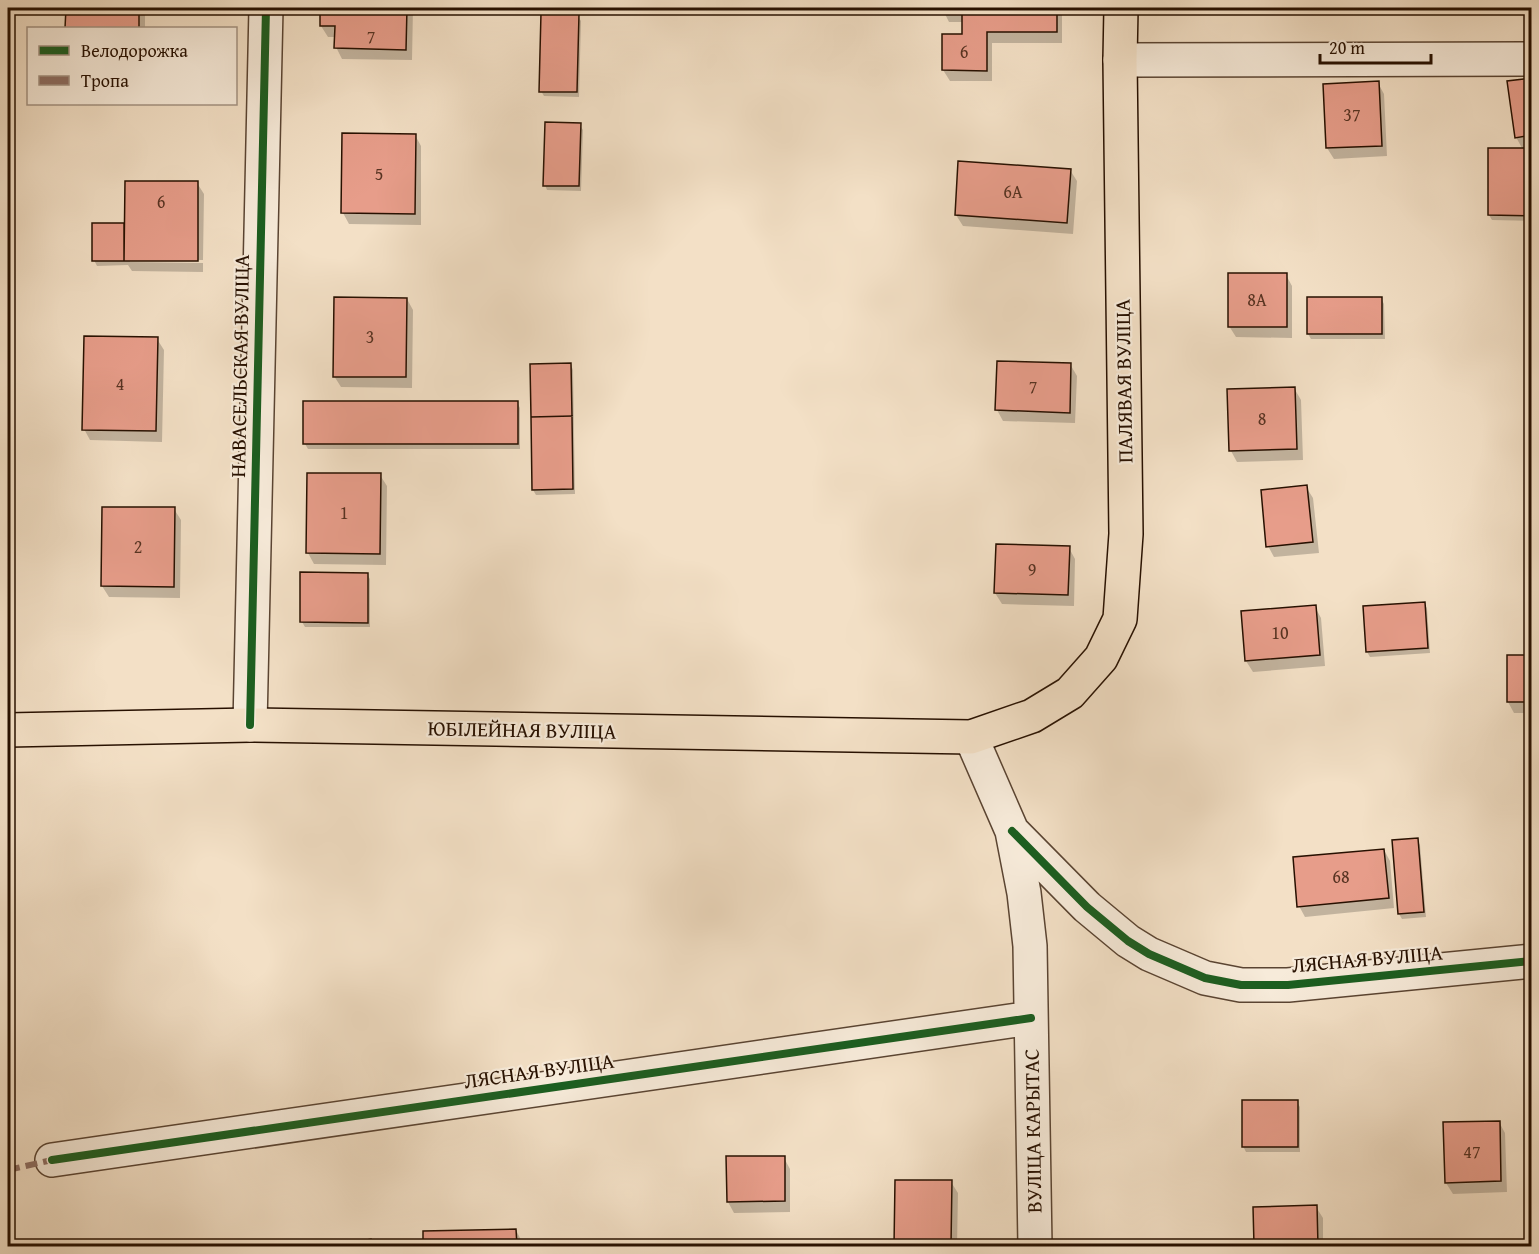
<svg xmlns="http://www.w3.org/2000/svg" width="1539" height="1254" font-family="'Gentium Book Plus',serif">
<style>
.shadow{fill:#0003}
.building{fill:#e79d8a;stroke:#271000;stroke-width:1.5}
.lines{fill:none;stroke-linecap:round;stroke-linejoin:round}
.minor-casing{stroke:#5a4432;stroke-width:36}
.major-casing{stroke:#271000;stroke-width:36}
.minor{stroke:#f7ebda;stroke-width:33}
.major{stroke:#f3e0c6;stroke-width:33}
.quiet{stroke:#8d6e63;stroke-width:6;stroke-dasharray:12 6;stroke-linecap:butt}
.cycleway-casing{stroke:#f7ebda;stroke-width:11}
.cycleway{stroke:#1b5e20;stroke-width:8}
.labels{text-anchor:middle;stroke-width:4.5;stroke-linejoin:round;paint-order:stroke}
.number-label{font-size:18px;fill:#573322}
.street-label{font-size:21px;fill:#271000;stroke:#f7ebda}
</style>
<rect width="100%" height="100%" fill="#f3e0c6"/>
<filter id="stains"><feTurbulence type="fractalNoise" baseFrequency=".00333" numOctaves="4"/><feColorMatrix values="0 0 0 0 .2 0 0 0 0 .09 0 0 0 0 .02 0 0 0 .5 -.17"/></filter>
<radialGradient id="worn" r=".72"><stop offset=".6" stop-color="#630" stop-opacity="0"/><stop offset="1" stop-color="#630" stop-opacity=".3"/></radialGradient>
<path class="shadow" d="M67 8H143L145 10V28H67Z
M322 8H413L412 60 342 59 336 47V37H328L321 26Z
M943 8H1062V43H992V81H950L943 70 964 36 963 22H949L943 10Z
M578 16 581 21 579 97 544 96 541 91Z
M1532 79V147L1524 148V150H1532V221L1492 220 1489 215 1490 149 1523 150 1516 137Z
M1378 83 1384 94 1387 156 1334 159 1327 148Z
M580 125 583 130 581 191 547 190 545 185Z
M415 135 421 146V225L349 224 343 213Z
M1070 170 1077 181 1073 234 963 226 956 215Z
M197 183 204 194 203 260 130 259V262L203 263V272L132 271 128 265 97 266 94 260 123 225 126 229Z
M1286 275 1292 286V338L1236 337 1229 326Z
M1381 298 1384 304 1385 339H1311L1308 334Z
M407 299 413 310 412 388 341 387 334 376Z
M157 339 164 350 162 442 90 440 84 429Z
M1070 364 1077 376 1075 423 1003 421 997 410Z
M571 365 573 370 575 494 536 495 533 490Z
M1294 388 1301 400 1303 460 1237 462 1231 451 1228 391Z
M517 402 520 408V449H308L305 444Z
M380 475 387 486 386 565 314 564 308 553Z
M1306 487 1313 498 1319 553 1274 557 1268 546Z
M174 509 181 520 180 598 109 597 102 586Z
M1069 548 1075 559 1074 606 1002 604 995 593Z
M367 574 370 579V627H305L302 622Z
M1424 603 1427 608 1430 653 1370 657 1367 652Z
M1315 607 1321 618 1325 666 1253 672 1246 661 1242 613Z
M1532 656V713H1514L1508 702Z
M1417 839 1420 845 1426 917 1402 919 1399 914 1394 842Z
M1384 850 1390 861 1394 908 1305 917 1299 906Z
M1297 1102 1300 1107V1152H1246L1243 1146Z
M1499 1122 1505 1133 1507 1192 1453 1194 1446 1183Z
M784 1158 790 1169V1212L734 1213 728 1202Z
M896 1181 951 1182 958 1193 957 1246H896Z
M1316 1207 1323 1218V1246H1256L1254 1208Z
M516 1230 522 1242V1246H425V1232Z"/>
<path class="building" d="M66 8H139V28H65Z
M320 8H407L406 50 334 48 335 26H320Z
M941 8H1057V32H987V71L942 70V34H962V11H941Z
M541 13 579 14 577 92H539Z
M1532 78V135L1515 138 1507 81Z
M1379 81 1382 146 1326 148 1323 84Z
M545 122 581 123 579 186H543Z
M342 133 416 134 415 214 341 213Z
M1488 148H1532V216L1488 215Z
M958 161 1071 169 1067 223 955 215Z
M125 181H198V261H124Z
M92 223H124V261H92Z
M1228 273H1287V327H1228Z
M334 297 407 298 406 377H333Z
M1307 297H1382V334H1307Z
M84 336 158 337 156 431 82 430Z
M997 361 1071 363 1070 413 995 410Z
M571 363 572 416 531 417 530 364Z
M1295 387 1297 449 1229 451 1227 389Z
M303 401H518V444H303Z
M572 416 573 489 532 490 531 417Z
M307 473H381L380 554 306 553Z
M1307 485 1313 542 1266 547 1261 490Z
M102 507H175L174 587 101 586Z
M996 544 1070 546 1068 595 994 593Z
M300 572 368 573V623L300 622Z
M1425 602 1428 648 1366 652 1363 606Z
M1316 605 1320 655 1245 661 1241 611Z
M1507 655H1532V702H1507Z
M1418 838 1424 912 1398 914 1392 840Z
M1384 849 1389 898 1297 907 1293 857Z
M1242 1100H1298V1147H1242Z
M1500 1121 1501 1181 1445 1183 1443 1122Z
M726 1156H785V1201L727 1202Z
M895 1180H952L951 1246H894Z
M1317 1205 1318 1246H1205L1254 1245 1253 1207Z
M516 1229 517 1246H423V1231Z
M371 1239 373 1246H336Z
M229 1243 230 1246H207Z
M8 1244H26V1246H8Z"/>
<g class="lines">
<defs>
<path id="minor" d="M1120 60 1532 59
M250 725 266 8
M971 737 1012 831 1024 893 1030 946 1035 1246
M1012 831 1087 907 1128 941 1149 954 1205 978 1241 985H1288L1532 961
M52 1160 1031 1018"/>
<path id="major" d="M8 730 250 725 971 737 1032 716 1070 693 1101 658 1120 619 1126 534 1120 60 1121 8"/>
</defs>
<use href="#minor" class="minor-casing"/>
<use href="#major" class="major-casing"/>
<use href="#minor" class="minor"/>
<use href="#major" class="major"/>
<path class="quiet" d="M8 1170 52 1160"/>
<defs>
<path id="cycleway" d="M250 725 266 8
M1012 831 1087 907 1128 941 1149 954 1205 978 1241 985H1288L1532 961
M52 1160 1031 1018"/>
</defs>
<use href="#cycleway" class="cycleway-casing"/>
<use href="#cycleway" class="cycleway"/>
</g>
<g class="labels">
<g class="number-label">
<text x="371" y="43">7</text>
<text x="964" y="58">6</text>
<text x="1352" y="121">37</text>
<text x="379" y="180">5</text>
<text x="1013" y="198">6А</text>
<text x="161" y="208">6</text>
<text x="1257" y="306">8А</text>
<text x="370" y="343">3</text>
<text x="120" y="390">4</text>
<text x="1033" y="393">7</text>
<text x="1262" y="425">8</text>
<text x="344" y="519">1</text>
<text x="138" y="553">2</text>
<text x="1032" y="576">9</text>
<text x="1280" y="639">10</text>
<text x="1341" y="883">68</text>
<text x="1472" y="1158">47</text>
</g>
<g class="street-label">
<text transform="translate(240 366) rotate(-89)" y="7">НАВАСЕЛЬСКАЯ ВУЛІЦА</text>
<text transform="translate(1124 381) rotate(-91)" y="7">ПАЛЯВАЯ ВУЛІЦА</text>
<text transform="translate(522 730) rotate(1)" y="7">ЮБІЛЕЙНАЯ ВУЛІЦА</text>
<text transform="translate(1367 959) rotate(-5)" y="7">ЛЯСНАЯ ВУЛІЦА</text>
<text transform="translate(539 1071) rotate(-8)" y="7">ЛЯСНАЯ ВУЛІЦА</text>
<text transform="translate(1033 1131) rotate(-91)" y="7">ВУЛІЦА КАРЫТАС</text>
</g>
</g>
<rect width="1539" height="1254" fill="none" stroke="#f3e0c6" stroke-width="30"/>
<rect x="9" y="9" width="1521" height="1236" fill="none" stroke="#271000" stroke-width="3"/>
<rect x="15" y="15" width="1509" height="1224" fill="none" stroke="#271000" stroke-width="1.5"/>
<rect x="27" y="27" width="210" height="78" fill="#f7ebda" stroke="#a49383" stroke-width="1.5"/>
<rect x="39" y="46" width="30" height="9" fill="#1b5e20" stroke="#a49383" stroke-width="1.5"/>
<text x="81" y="57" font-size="18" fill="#271000">Велодорожка</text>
<rect x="39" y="76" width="30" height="9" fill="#8d6e63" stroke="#a49383" stroke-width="1.5"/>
<text x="81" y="87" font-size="18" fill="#271000">Тропа</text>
<path d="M1320 54v9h111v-9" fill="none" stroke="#271000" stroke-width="3"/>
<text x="1329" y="54" font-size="18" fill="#271000" stroke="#f7ebda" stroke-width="4.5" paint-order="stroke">20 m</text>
<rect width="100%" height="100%" filter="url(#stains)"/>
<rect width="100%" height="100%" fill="url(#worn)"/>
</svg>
